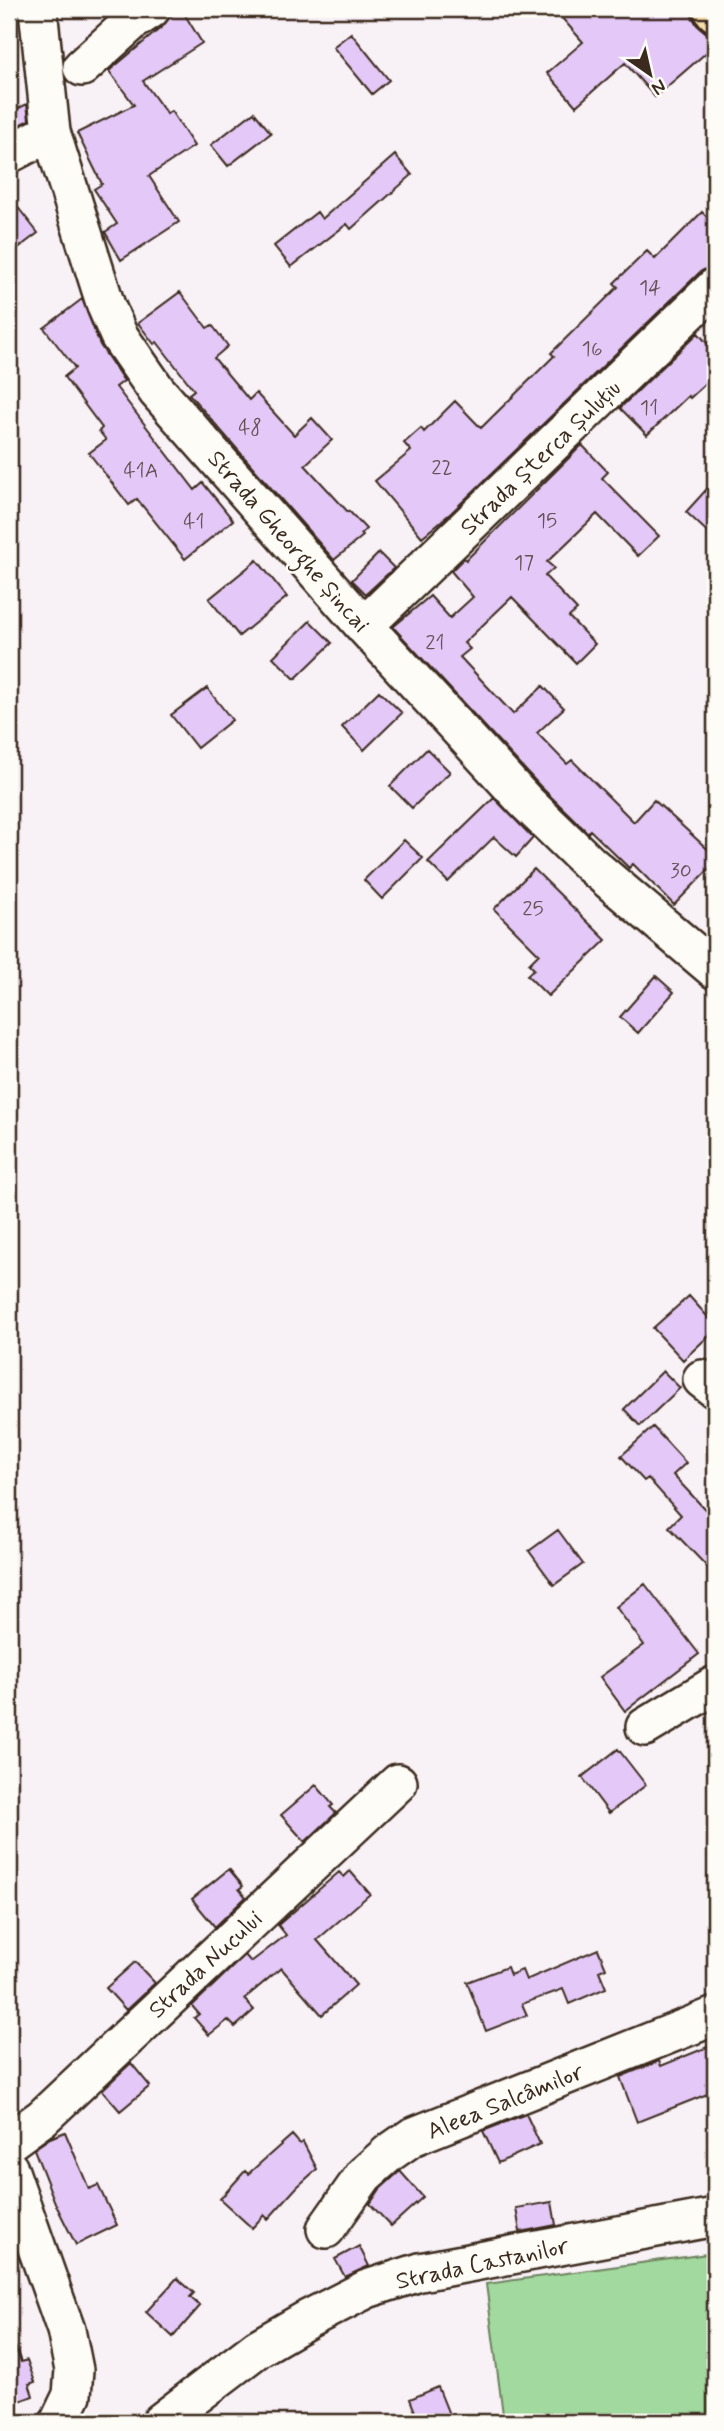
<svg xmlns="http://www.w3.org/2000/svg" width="724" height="2431" font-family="Mynerve,sans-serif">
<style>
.green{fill:#a1d99e;stroke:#6e825e;stroke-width:2}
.building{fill:#e4c8f7;stroke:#3b2a1e;stroke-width:2}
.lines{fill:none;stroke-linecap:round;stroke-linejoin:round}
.minor-casing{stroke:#3b2a1e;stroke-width:42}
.major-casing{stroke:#3b2a1e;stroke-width:44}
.minor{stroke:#fdfcf7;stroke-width:37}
.major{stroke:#f9deab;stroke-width:38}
.labels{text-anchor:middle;stroke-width:5;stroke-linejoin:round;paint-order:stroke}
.number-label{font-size:21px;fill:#655254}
.street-label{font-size:24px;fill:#3b2a1e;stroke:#fdfcf7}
</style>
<rect width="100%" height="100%" fill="#f8f2f7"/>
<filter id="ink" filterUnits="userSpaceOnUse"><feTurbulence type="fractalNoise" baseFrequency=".0143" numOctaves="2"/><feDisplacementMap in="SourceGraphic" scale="14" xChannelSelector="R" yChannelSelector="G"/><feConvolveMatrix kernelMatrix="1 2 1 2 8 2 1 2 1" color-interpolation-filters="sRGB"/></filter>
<g filter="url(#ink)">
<path class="green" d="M715 2253V2422H504L486 2284Z"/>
<path class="building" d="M554 9H688L697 25 715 40V45L655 97 625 63 576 106 547 73 583 42Z
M182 10 202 43 143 81 167 114 171 111 194 146 149 176 179 222 121 260 105 232 117 224 94 189 102 184 77 133 134 105 109 71 163 26 170 17Z
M351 33 389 80 372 94 333 47Z
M27 104 29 120 9 130V113Z
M254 112 271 133 228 166 211 145Z
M395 155 412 175 351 229 347 224 291 267 274 246 317 212 322 219Z
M9 196 38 233 9 255Z
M702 212 715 225V263L700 272 451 513 422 537 375 481 411 451 404 443 421 428 424 432 455 401 481 428 554 356 551 353 618 287 614 283 647 251 655 259Z
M180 292 207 328 212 325 228 346 214 358 249 400 256 393 294 435 312 418 332 440 305 465 348 512 349 511 366 529 361 534 363 536 334 560 189 394 194 390 157 342 154 344 138 323Z
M82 299 100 345 124 381 116 387 195 490 203 483 233 520 185 559 137 499 129 505 89 453 106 440 99 431 102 428 64 377 75 368 44 328Z
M698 333 715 352V375L690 398 688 396 647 435 620 408Z
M582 445 608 472 602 478 659 536 638 556 597 514 547 562 554 568 545 576 577 610 569 617 595 644 576 663 512 597 464 643 470 649 460 657 513 714 543 686 564 708 537 733 567 764 572 760 634 822 654 800 715 856V863L674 905 633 864 629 868 590 830 588 833 540 786 393 627 430 596 450 618 473 597 451 571 464 558 466 560Z
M715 480V539L686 512Z
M379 553 394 568 366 594 352 580Z
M257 560 287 597 239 636 209 599Z
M310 621 332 643 295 679 273 657Z
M207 688 232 720 197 748 171 715Z
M379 691 402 713 364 750 342 727Z
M427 749 450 772 412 808 390 786Z
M494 798 533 838 516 857 494 837 448 882 428 862Z
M404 840 423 858 382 899 364 880Z
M534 869 606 940 548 996 527 975 534 969 529 964 539 954 494 909Z
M656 976 674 992 638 1033 620 1017Z
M689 1296 715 1325V1330L683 1360 653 1328Z
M663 1371 680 1388 640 1426 624 1409Z
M653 1427 686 1463 673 1475 715 1520V1575L669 1527 681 1515 648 1478 644 1481 621 1456Z
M558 1530 583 1564 554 1585 529 1551Z
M645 1584 699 1654 625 1711 600 1677 644 1645 616 1607Z
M618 1749 646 1785 609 1813 582 1777Z
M316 1785 333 1805 330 1807 336 1813 305 1842 281 1815Z
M229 1869 243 1886 239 1889 246 1897 215 1927 192 1899Z
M350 1871 370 1894 317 1940 356 1985 322 2015 281 1968 244 1999 254 2010 235 2027 228 2020 209 2035 194 2018 199 2014 192 2006 245 1955 251 1962 286 1935 278 1925 339 1872 344 1877Z
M598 1949 606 1968 599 1971 606 1988 569 2004 563 1989 522 2004 527 2015 486 2031 467 1982 507 1967 510 1975 522 1970 526 1980Z
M135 1962 155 1983 126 2010 106 1988Z
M715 2044V2091L637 2122 620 2077 659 2061 661 2066Z
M131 2063 150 2086 120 2111 102 2090Z
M526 2114 540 2144 498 2163 483 2131Z
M65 2132 89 2189 98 2185 117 2225 76 2245 56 2205 34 2149 50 2138Z
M292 2135 300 2144 303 2142 317 2169 297 2187 268 2219 264 2215 252 2228 220 2199 245 2171 248 2174Z
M400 2171 423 2197 391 2226 370 2204 380 2189Z
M552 2202 556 2225 520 2232 516 2208Z
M359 2246 369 2266 345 2277 335 2259Z
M177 2278 194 2293 190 2297 200 2306 173 2337 146 2312Z
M9 2336H11L21 2362 27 2360 35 2382 29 2384 33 2396 9 2405Z
M438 2387 452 2422H419L410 2399Z"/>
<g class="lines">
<defs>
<path id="minor" d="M38 9 51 132 106 306 119 336 157 391 364 626 525 801 590 864 715 970
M82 67 133 21 151 9
M9 154 51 132
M364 626 715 287
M702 1379 715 1389
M645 1727 715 1685
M9 2142 42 2118 398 1783
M9 2169 66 2330 74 2370 72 2395 59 2422
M326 2229 364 2175 389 2153 412 2137 715 2016
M161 2422 258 2348 308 2319 367 2289 420 2272 715 2217"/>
<path id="major" d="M713 9 715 12"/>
</defs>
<use href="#minor" class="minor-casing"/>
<use href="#major" class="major-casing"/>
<use href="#minor" class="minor"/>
<use href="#major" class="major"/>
</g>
</g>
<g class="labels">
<g class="number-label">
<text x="650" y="294">14</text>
<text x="592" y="355">16</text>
<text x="649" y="414">11</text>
<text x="250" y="434">48</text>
<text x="442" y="474">22</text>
<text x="141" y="477">41A</text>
<text x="547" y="527">15</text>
<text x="194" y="528">41</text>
<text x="524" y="569">17</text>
<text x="435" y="649">21</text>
<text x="681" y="877">30</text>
<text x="533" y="915">25</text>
</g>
<g class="street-label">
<text transform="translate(540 457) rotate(-44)" y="8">Strada Șterca Șuluțiu</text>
<text transform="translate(289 541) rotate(49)" y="8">Strada Gheorghe Șincai</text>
<text transform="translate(205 1964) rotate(-43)" y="8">Strada Nucului</text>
<text transform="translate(505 2101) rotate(-22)" y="8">Aleea Salcâmilor</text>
<text transform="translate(482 2263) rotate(-12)" y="8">Strada Castanilor</text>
</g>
</g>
<rect width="724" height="2431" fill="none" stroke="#fdfcf7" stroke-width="35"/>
<rect x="18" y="18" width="689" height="2396" fill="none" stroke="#3b2a1e" stroke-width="2.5" filter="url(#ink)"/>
<g transform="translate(650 74) rotate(146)" stroke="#fdfcf7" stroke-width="5" paint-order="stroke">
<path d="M0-5L12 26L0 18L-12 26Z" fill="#3b2a1e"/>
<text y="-10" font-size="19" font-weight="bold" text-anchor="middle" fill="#3b2a1e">N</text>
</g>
</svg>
